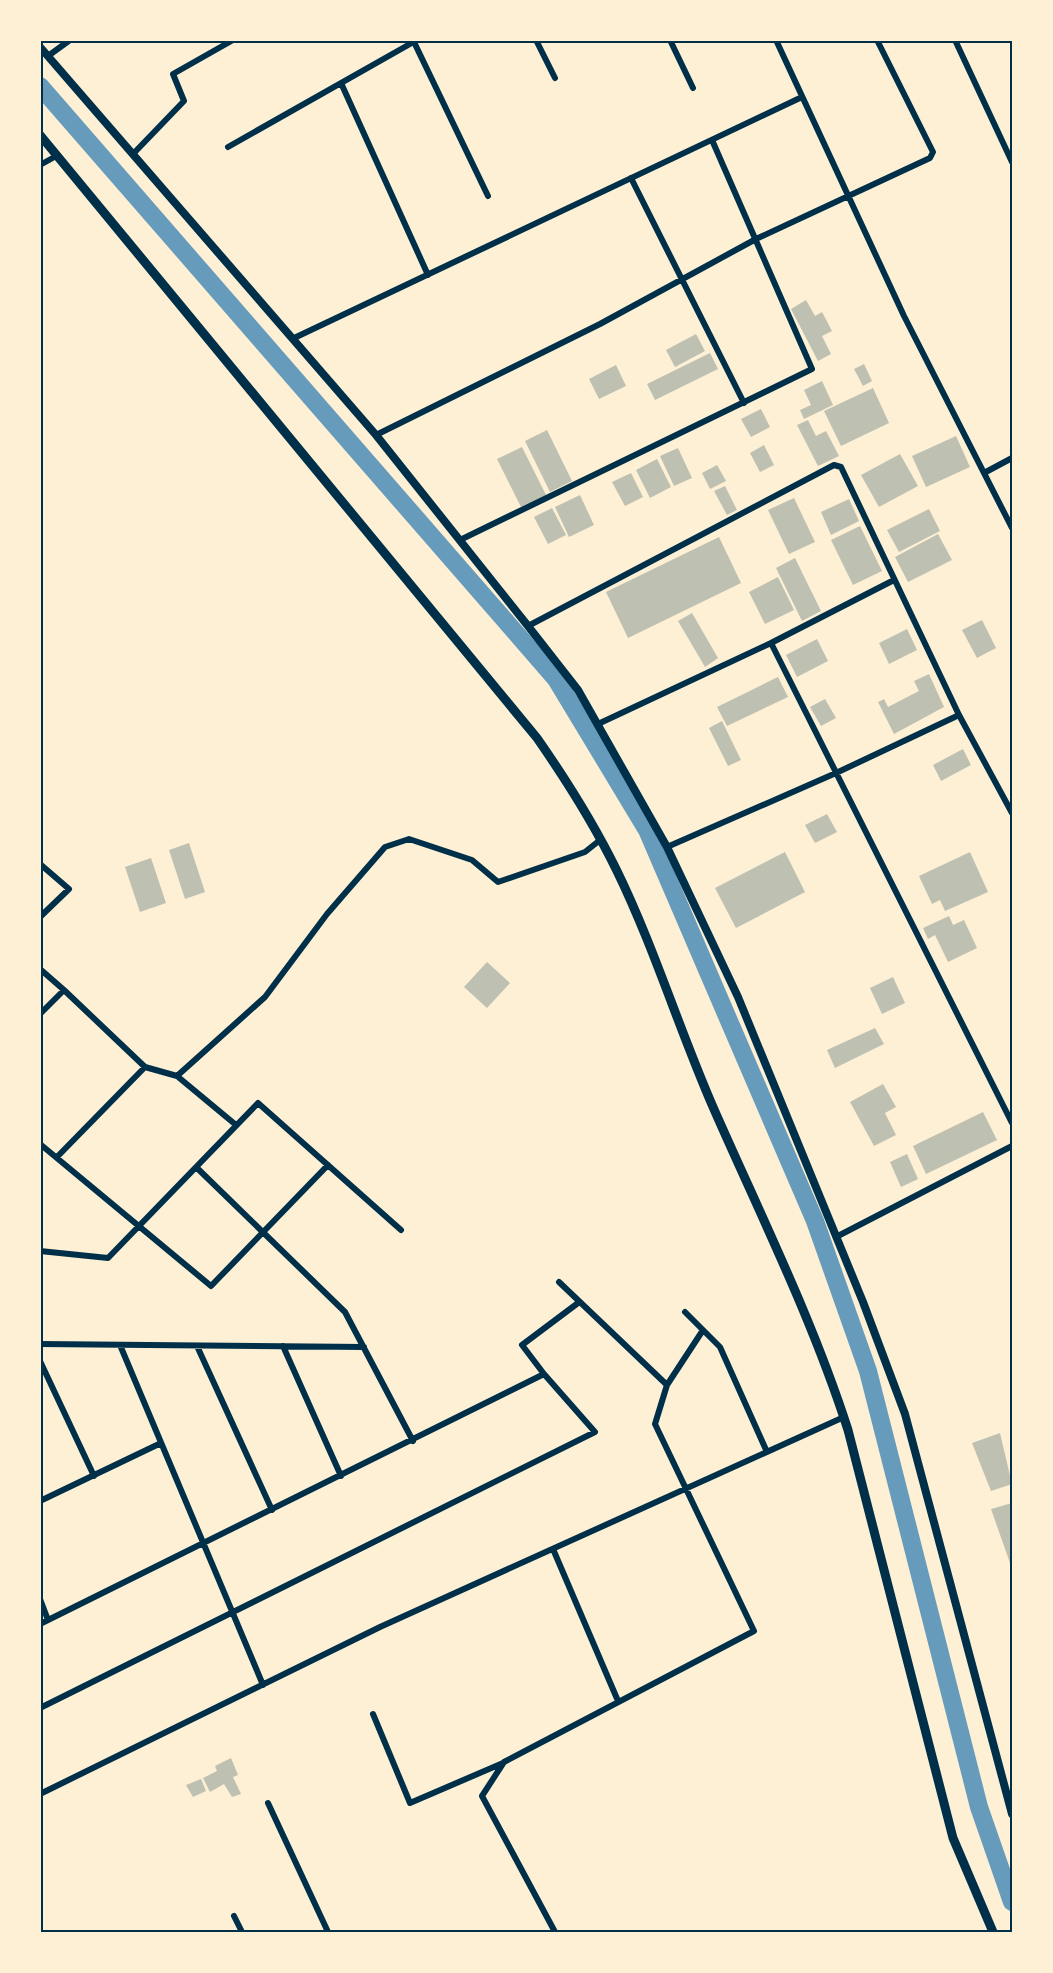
<svg xmlns="http://www.w3.org/2000/svg" width="1053" height="1973" font-family="'Source Sans 3',sans-serif">
<style>
.lines{fill:none;stroke-linecap:round;stroke-linejoin:round}
.canal{stroke:#669bbc;stroke-width:18}
.building{fill:#bec0b2}
.minor{stroke:#003049;stroke-width:6}
.tertiary{stroke:#003049;stroke-width:8}
.secondary{stroke:#003049;stroke-width:9}
.neatline{fill:none;stroke:#003049;stroke-width:2}
</style>
<rect width="100%" height="100%" fill="#fdf0d5"/>
<g class="lines">
<path class="canal" d="M40 86 556 679 647 830 815 1221 868 1371 979 1807 1012 1902"/>
</g>
<path class="building" d="M806 300 815 316 822 312 832 331 822 336 831 354 818 361 791 309Z
M696 334 705 351 675 367 666 350Z
M710 353 718 369 655 400 647 384Z
M864 364 872 381 863 386 854 369Z
M616 365 626 386 599 399 589 379Z
M822 381 833 405 804 419 800 410 811 405 804 390Z
M873 388 889 423 841 446 824 411Z
M761 409 770 427 751 437 741 419Z
M808 420 816 436 826 431 839 456 818 466 797 425Z
M547 430 572 481 550 492 525 441Z
M956 436 970 467 926 487 912 456Z
M764 445 774 465 760 472 750 453Z
M522 447 546 495 521 507 497 459Z
M678 448 692 478 674 486 660 456Z
M900 454 918 486 879 507 861 475Z
M657 459 671 487 650 498 636 470Z
M717 465 726 481 710 489 702 473Z
M631 473 643 497 625 506 612 482Z
M725 486 737 510 727 515 714 491Z
M580 495 594 525 569 537 555 507Z
M794 498 815 542 789 554 768 510Z
M849 499 859 521 831 535 821 512Z
M552 508 566 535 548 544 534 517Z
M929 509 940 531 899 552 887 530Z
M860 526 882 571 853 585 831 540Z
M938 534 952 560 908 582 895 557Z
M719 537 741 583 628 638 606 592Z
M795 558 821 611 802 621 776 568Z
M778 577 794 610 765 624 749 592Z
M692 613 718 658 705 667 678 621Z
M982 620 996 648 977 658 962 630Z
M907 629 917 650 889 664 879 643Z
M817 639 828 661 797 677 786 655Z
M929 674 944 707 894 734 878 702 884 699 888 707 919 691 914 681Z
M778 677 788 697 727 726 717 707Z
M825 699 836 718 821 726 810 707Z
M722 721 741 760 728 766 709 728Z
M963 749 971 765 941 781 933 765Z
M827 814 837 832 815 843 805 825Z
M189 843 205 892 185 899 169 850Z
M785 852 805 892 736 928 715 888Z
M970 852 988 892 945 911 940 900 932 904 919 876Z
M151 858 166 903 140 912 125 867Z
M949 916 953 925 964 920 977 948 948 962 935 935 928 939 923 928Z
M487 962 510 983 487 1008 464 987Z
M893 977 905 1003 882 1014 870 988Z
M875 1028 884 1044 835 1068 827 1050Z
M883 1084 896 1107 885 1113 896 1135 874 1146 850 1102Z
M983 1112 997 1140 926 1174 913 1146Z
M907 1154 918 1179 901 1187 890 1162Z
M1000 1433 1012 1484 991 1491 972 1443Z
M1012 1503V1562L1010 1563 991 1509Z
M231 1758 238 1775 233 1777 241 1794 232 1797 224 1784 210 1792 203 1778 217 1771 215 1766Z
M201 1779 206 1791 193 1797 186 1785Z"/>
<g class="lines">
<path class="minor" d="M536 40 555 78
M670 40 693 88
M776 40 904 316 1012 528
M955 40 1012 162
M414 42 488 196
M48 56 70 40
M341 83 428 275
M228 147 417 40
M133 154 184 101 173 74 233 40
M40 165 58 155
M631 178 744 403
M292 339 802 97
M376 435 600 324 756 239 930 158 933 152 877 40
M984 473 1012 458
M460 540 812 369 712 140
M528 626 834 465 841 467 959 715 1012 813
M771 643 1012 1123
M598 724 771 643 894 580
M667 847 836 773 959 715
M40 864 69 889 40 917
M40 969 64 990 40 1014
M64 990 145 1067 177 1076 236 1125
M177 1076 265 997 327 914 385 847 409 839 472 860 498 882 585 852 600 840
M40 1144 211 1286 328 1165
M57 1157 145 1067
M196 1167 345 1312 413 1441
M836 1237 1012 1146
M40 1251 108 1258 258 1103 401 1230
M559 1282 667 1385
M685 1312 720 1347 767 1452
M40 1344 364 1347
M120 1345 263 1685
M197 1346 272 1510
M283 1346 341 1476
M40 1361 94 1476
M544 1374 522 1345 578 1303
M40 1501 161 1443
M553 1549 618 1701
M40 1599 48 1620
M40 1624 544 1374 595 1432 40 1708
M373 1714 410 1803 503 1763
M40 1794 380 1627 844 1417
M268 1803 328 1932
M234 1916 242 1932
M555 1932 482 1796 504 1762 754 1631 655 1424 667 1385 703 1330"/>
<path class="tertiary" d="M40 47 376 435 528 626 578 690 667 847 738 997 863 1302 905 1414 1012 1814"/>
<path class="secondary" d="M40 135 537 738C567 781 594 824 617 871 654 947 679 1029 713 1107 760 1214 812 1318 848 1430L953 1838 993 1932"/>
</g>
<rect width="1053" height="1973" fill="none" stroke="#fdf0d5" stroke-width="84"/>
<rect x="42" y="42" width="969" height="1889" class="neatline"/>
</svg>
